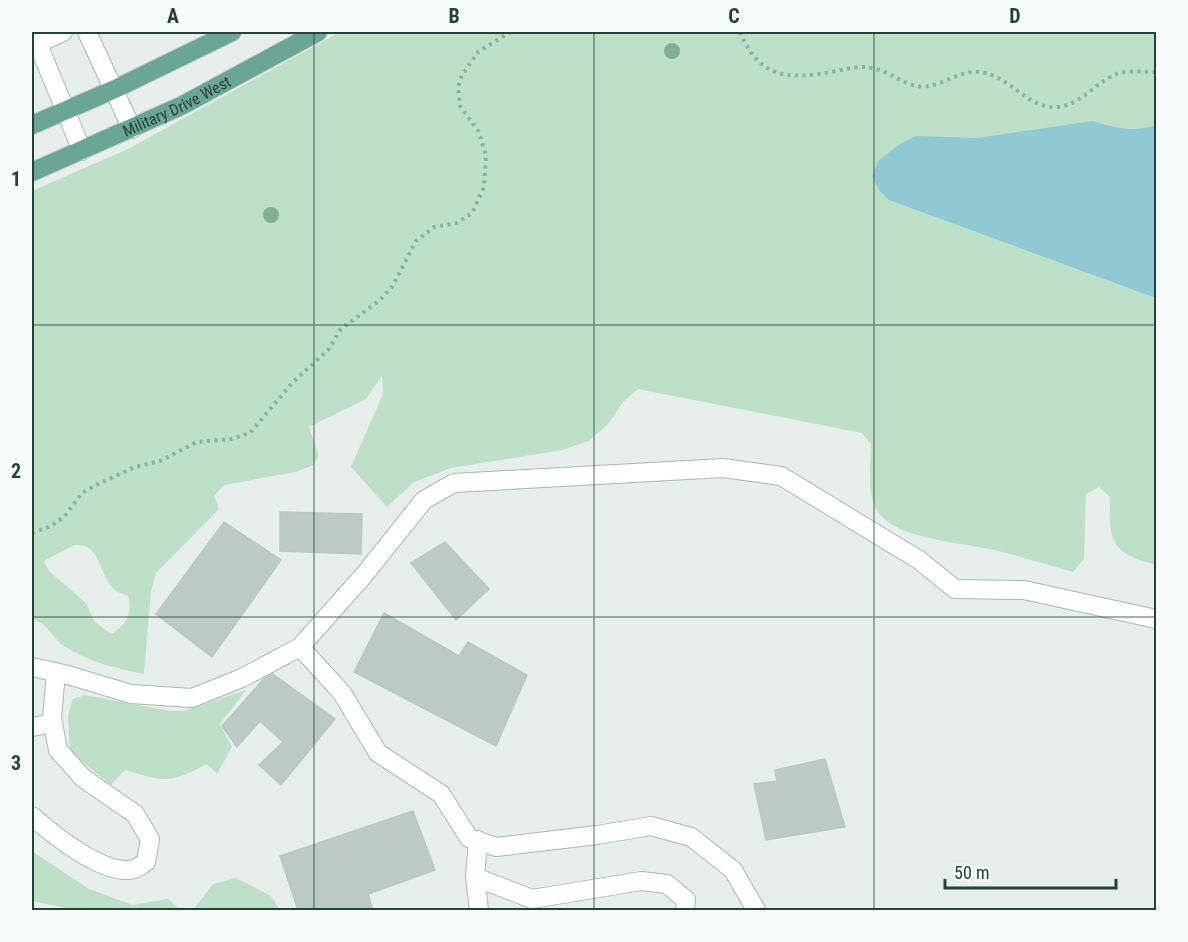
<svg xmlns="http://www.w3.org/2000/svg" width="1188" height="942" font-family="'Roboto Condensed',sans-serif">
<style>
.green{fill:#bfe0c8;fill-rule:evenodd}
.water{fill:#8ec9d4}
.building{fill:#bbcac4;stroke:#b8c9c2;stroke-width:1.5}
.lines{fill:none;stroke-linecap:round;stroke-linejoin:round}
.minor-casing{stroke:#a8b8b2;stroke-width:20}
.major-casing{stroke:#c2cac8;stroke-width:20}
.path{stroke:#86b3a5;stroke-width:4;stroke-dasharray:3 4.5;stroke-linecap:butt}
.minor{stroke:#fff;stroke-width:18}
.major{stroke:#6aa596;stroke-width:18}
.tree{fill:#80af93}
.grid{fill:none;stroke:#24423a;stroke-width:1.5;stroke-opacity:0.55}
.labels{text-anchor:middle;stroke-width:4.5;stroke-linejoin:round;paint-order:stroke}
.street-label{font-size:16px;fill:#24423a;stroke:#f7fbf9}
.neatline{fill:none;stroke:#24423a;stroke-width:2}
.grid-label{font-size:20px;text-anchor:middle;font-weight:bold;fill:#24423a}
</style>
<rect width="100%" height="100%" fill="#e6efeb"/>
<path class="green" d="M340 32H1156V571L1153 564C1109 553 1109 538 1110 497L1099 487 1086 494 1084 559 1073 572C1044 564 1014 554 984 548 954 542 896 538 878 512 866 495 871 464 871 444L862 433 638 389 623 402 609 423 589 441 562 450 451 468 414 482 387 507 351 467 383 394 382 376 366 399 309 427 319 456 313 465 296 472 224 485 214 496 219 509 156 573 151 592 144 674C115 668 88 662 64 646 52 638 47 622 32 619V191L128 149ZM74 545C101 543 98 571 112 587 116 592 123 594 128 596 133 614 126 625 111 634L95 622 86 603 49 571 44 561Z
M246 690 220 724 232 747 217 774 207 764C169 784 165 782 125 770L111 785 70 752 68 715 73 699 85 695 170 711H184Z
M32 851 89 889 133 905 168 899 181 910H75L32 901Z
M236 878 271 896 280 910H193L213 884Z"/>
<path class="water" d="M1093 121C1117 128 1133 133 1156 125V298L889 200 879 190 872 176 879 160 900 144 916 136 977 138Z"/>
<path class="building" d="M280 512 362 514 361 554 280 551Z
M224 522 281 560 212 657 156 614Z
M445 542 489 589 456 620 411 563Z
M384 613 459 656 468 642 527 675 496 746 354 672Z
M270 672 335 719 281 785 259 765 283 742 260 721 237 747 222 726Z
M825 759 845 827 766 840 754 784 777 781 775 770Z
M413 811 435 870 368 894 373 910H298L280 856Z"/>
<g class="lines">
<defs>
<path id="minor" d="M33 32 82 151
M87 32 132 129
M38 43 63 32
M300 647 342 693 378 753 441 794 469 838 496 847 597 835 651 826 691 837 733 870 756 910
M32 667 68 675 131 694 192 698 242 678 300 647 364 575 424 500 454 483 723 468 781 476 919 560 955 589 1024 590 1156 619
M32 727 53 723
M32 816C52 834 105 877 134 869 138 868 142 864 146 862L150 839 135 814 83 778 58 750 52 718 56 672
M478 840 475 877 479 910
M475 877 532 899 641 881 667 884 686 900 685 910"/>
<g id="major">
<path d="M32 125 115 89 232 32"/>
<path id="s1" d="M32 172 181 106 318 32"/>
</g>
</defs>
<use href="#minor" class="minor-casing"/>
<use href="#major" class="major-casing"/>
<path class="path" d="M740 32C760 80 790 80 836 71 848 69 861 65 872 68 891 71 908 90 928 86 946 83 962 70 980 72 1011 76 1027 109 1057 107 1080 105 1092 86 1112 76 1125 69 1142 72 1156 72
M32 533 51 526 64 517 82 493 96 485 135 467 160 461 197 442 231 439 250 433 292 383 328 350 341 329 380 300 392 287 416 241 434 227 457 223 472 213 484 187 486 156 479 132 460 106 458 87 462 75 478 52 510 32"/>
<use href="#minor" class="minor"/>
<use href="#major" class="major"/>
</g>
<g class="tree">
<circle cx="672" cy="51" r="8"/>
<circle cx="271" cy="215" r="8"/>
</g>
<path class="grid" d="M314 32V910M594 32V910M874 32V910M32 325H1156M32 617H1156"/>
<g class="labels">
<g class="street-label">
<text dy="6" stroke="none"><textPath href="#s1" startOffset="159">Military Drive West</textPath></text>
</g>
</g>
<rect width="1188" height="942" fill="none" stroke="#f7fbf9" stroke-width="66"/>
<path d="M945 879v9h171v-9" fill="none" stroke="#24423a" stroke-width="3"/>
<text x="954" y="879" font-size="18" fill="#24423a" stroke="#f7fbf9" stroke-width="4.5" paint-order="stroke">50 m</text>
<rect x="33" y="33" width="1122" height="876" class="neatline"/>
<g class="grid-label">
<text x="173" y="23">A</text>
<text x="454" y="23">B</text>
<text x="734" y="23">C</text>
<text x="1015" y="23">D</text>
<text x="16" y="186">1</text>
<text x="16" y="478">2</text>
<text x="16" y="770">3</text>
</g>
</svg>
